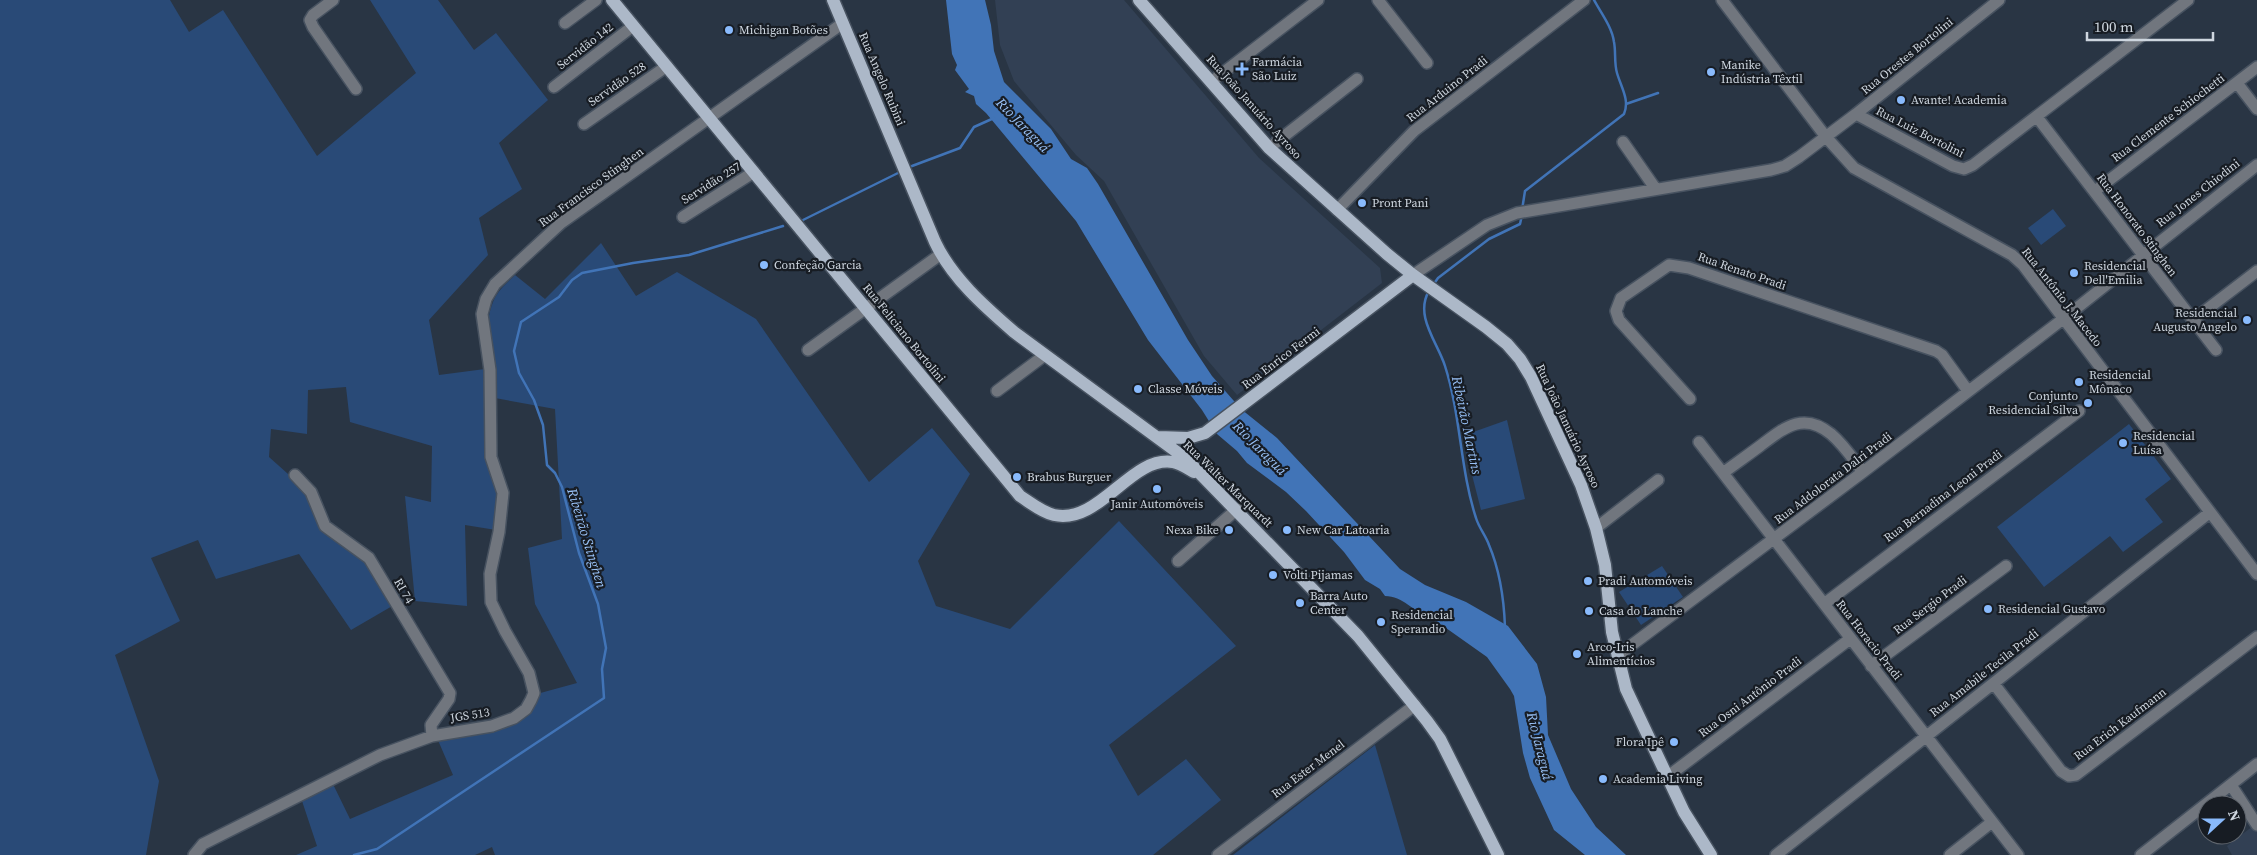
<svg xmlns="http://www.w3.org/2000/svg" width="2257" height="855" font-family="'Source Serif 4',serif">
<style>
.built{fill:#324054}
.green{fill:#294a77}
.water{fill:#4174b7}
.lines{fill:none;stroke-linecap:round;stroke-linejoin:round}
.stream{stroke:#4174b7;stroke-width:2.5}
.minor-casing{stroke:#475260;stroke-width:14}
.major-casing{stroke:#475260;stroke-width:15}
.minor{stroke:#71767e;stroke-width:11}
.major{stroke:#acb8c8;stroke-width:12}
.poi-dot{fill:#89bafc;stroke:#171c23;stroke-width:2}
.labels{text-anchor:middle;stroke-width:4.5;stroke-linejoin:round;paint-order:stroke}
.poi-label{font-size:12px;fill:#ced6df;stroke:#171c23;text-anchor:start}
.street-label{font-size:12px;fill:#ced6df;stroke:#171c23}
.water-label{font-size:14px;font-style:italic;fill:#98c1f7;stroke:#171c23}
</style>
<rect width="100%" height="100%" fill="#293544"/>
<path class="built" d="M995 0H1124L1259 158 1380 268 1382 283 1237 395 1204 356 1104 181 1076 155 1014 81 1000 45Z
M2253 826 2257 832V855H2232L2227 846Z"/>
<path class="green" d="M0 0H170L189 32 223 10 317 156 416 73 370 0H438L474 50 496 33 548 100 499 143 522 189 479 218 488 255 429 320 439 375 485 369 499 484 496 530 465 525 467 606 415 601 405 496 431 502 432 446 350 422 346 387 308 390 307 434 271 429 269 457 306 490 324 529 366 559 394 605 351 630 299 554 216 579 198 540 151 558 180 621 115 655 159 781 146 855H0Z
M2053 209 2066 226 2041 245 2028 228Z
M601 243 636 296 677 272 756 319 869 482 932 428 970 474 918 561 936 606 1010 629 1119 521 1236 646 1109 745 1138 796 1186 759 1221 800 1153 855H495L492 847 475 855H296L317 846 300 795 331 780 350 819 453 775 434 731 479 726 513 716 533 695 577 683 535 604 528 548 562 539 555 409 495 398C492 368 481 331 493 302 497 291 507 283 515 275L545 299Z
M1507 420 1525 499 1481 510 1462 436Z
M2129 424 2171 479 2145 499 2163 522 2123 552 2110 536 2044 587 1997 527Z
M1662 566 1683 597 1641 625 1619 592Z
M1375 745 1407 855H1233Z"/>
<path class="water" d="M946 0H985L991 25 994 51 1004 82 1051 129 1071 159 1087 168 1098 184 1188 340 1212 376 1241 409 1277 438 1400 569 1425 585 1466 602 1508 626 1537 664 1546 697 1548 735 1571 789 1596 827 1626 855H1585L1554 830 1530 778 1523 753 1514 696 1510 689 1487 657 1429 616C1413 612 1403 596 1385 596L1380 589 1365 580 1344 552 1306 511 1286 492 1247 463 1237 451 1217 434 1202 410 1148 340 1076 221 986 113 976 104 974 96 965 92 969 89 955 70 957 65 952 54Z"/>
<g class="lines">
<path class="stream" d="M1626 104 1658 93
M912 166 960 148 974 127 994 118
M1522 210 1525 191 1624 114C1630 100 1621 87 1617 73 1614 63 1616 52 1614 42 1612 27 1601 13 1594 0
M803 220 900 172
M1433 285 1438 278 1489 239 1520 224 1522 215
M1429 291C1414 316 1438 343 1445 366 1461 416 1460 469 1476 518 1479 528 1486 536 1489 545 1500 571 1504 600 1505 627
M354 855 377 849 604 698 602 669 606 648 598 604 579 553 562 487 555 473 547 465 543 425 534 400 519 373 514 351 521 322 559 297 572 280 582 273 633 263 689 255 783 226"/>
<defs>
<path id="minor" d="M333 0 313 15 310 20 313 27 356 89
M1378 0 1427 63
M1722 0 1826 137 1854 168 2012 255 2023 265 2257 574
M565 23 596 0
M1211 82 1318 0
M2237 83 2257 109
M554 87 633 26
M1856 114 1999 0
M2037 117 2216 350
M584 124 667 66
M1623 142 1655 188
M1269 148 1357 79
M2095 191 2257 67
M1337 210 1414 131 1584 0
M683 217 754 172
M1413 275 1487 225 1517 213 1771 170 1785 166 1799 157 1856 114 1953 166 1964 169 1973 165 2188 0
M2193 320 2257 271
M808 350 941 254
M997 391 1045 355
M1690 399 1619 320 1616 311 1621 298 1669 265 1689 268 1936 351 1942 355 1968 391
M1699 442 2018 855
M1723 473C1735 464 1748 455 1760 446 1784 428 1803 411 1831 434 1844 445 1853 459 1863 472
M295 475 311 492 325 526 369 558 450 693 449 699 431 725 432 736
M1596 528 1658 480
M1178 561 1237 509
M1824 604 2079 411
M1617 656 1863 472 2063 319 2257 165
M1871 666 2006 566
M1994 684 2061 771 2069 776 2076 775 2257 637
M1667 777 1850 639
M2231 785 2257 825
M194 855 203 844 380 755 432 736 492 726 514 718 526 709 531 700 534 693 529 673 505 631 491 602 490 574 499 532 503 493 491 457 490 370 482 314 486 299 495 284 561 223 843 23
M1218 855 1415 705
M1776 855 2209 513
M1950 855 1992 822
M2141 855 2257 764"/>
<path id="major" d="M612 0 1020 496C1031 503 1041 512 1054 515 1100 525 1131 455 1173 462 1180 463 1187 468 1194 472
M833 0 935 242C952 278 984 306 1014 332L1185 458 1358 636 1427 721 1440 739 1498 855
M1139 0 1269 148 1387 254 1413 275 1486 327 1507 344 1520 359 1531 377 1581 485 1596 528 1605 565 1612 632 1626 689 1684 812 1711 855
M1158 437 1188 438 1205 433 1413 275"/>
</defs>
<use href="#minor" class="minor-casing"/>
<use href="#major" class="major-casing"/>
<use href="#minor" class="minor"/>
<use href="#major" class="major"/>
</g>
<g class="poi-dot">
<circle cx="729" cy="30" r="5"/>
<path d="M1239.5 61.5h5v5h5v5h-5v5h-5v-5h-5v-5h5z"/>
<circle cx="1711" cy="72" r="5"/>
<circle cx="1901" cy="100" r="5"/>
<circle cx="1362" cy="203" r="5"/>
<circle cx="764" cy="265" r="5"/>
<circle cx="2074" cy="273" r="5"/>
<circle cx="2247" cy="320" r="5"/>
<circle cx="2079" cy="382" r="5"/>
<circle cx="1138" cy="389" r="5"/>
<circle cx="2088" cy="403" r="5"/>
<circle cx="2123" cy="443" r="5"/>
<circle cx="1017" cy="477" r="5"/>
<circle cx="1157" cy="489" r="5"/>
<circle cx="1229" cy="530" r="5"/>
<circle cx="1287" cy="530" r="5"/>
<circle cx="1273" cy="575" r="5"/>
<circle cx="1588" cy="581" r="5"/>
<circle cx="1300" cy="603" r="5"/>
<circle cx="1988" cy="609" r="5"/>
<circle cx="1589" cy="611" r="5"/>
<circle cx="1381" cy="622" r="5"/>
<circle cx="1577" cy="654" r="5"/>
<circle cx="1674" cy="742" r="5"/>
<circle cx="1603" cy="779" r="5"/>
</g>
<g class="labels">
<g class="poi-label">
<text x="739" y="34">Michigan Botões</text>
<text x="1252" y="66">Farmácia<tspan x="1252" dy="14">São Luiz</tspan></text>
<text x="1721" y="69">Manike<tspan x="1721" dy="14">Indústria Têxtil</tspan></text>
<text x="1911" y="104">Avante! Academia</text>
<text x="1372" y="207">Pront Pani</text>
<text x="774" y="269">Confeção Garcia</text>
<text x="2084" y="270">Residencial<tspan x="2084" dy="14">Dell'Emilia</tspan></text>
<text x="2237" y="317" text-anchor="end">Residencial<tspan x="2237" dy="14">Augusto Angelo</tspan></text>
<text x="2089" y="379">Residencial<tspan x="2089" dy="14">Mônaco</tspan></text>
<text x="1148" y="393">Classe Móveis</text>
<text x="2078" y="400" text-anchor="end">Conjunto<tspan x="2078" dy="14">Residencial Silva</tspan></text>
<text x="2133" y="440">Residencial<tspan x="2133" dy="14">Luísa</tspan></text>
<text x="1027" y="481">Brabus Burguer</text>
<text x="1157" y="508" text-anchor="middle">Janir Automóveis</text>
<text x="1219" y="534" text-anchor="end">Nexa Bike</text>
<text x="1297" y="534">New Car Latoaria</text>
<text x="1283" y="579">Volti Pijamas</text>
<text x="1598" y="585">Pradi Automóveis</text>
<text x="1310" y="600">Barra Auto<tspan x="1310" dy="14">Center</tspan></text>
<text x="1998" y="613">Residencial Gustavo</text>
<text x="1599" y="615">Casa do Lanche</text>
<text x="1391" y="619">Residencial<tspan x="1391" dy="14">Sperandio</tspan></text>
<text x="1587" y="651">Arco-Iris<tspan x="1587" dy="14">Alimentícios</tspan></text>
<text x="1664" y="746" text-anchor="end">Flora Ipê</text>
<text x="1613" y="783">Academia Living</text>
</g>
<g class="street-label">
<text transform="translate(585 46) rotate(-38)" y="4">Servidão 142</text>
<text transform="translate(1907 56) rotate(-39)" y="4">Rua Orestes Bortolini</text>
<text transform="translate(882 79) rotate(67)" y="4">Rua Angelo Rubini</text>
<text transform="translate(617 84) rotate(-35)" y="4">Servidão 528</text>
<text transform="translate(1447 89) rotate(-38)" y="4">Rua Arduino Pradi</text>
<text transform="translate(1254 107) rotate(48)" y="4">Rua João Januário Ayroso</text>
<text transform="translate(2168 118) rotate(-37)" y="4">Rua Clemente Schiochetti</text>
<text transform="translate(1920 132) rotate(27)" y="4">Rua Luiz Bortolini</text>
<text transform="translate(711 183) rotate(-32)" y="4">Servidão 257</text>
<text transform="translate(591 187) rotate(-36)" y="4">Rua Francisco Stinghen</text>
<text transform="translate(2198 193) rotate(-38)" y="4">Rua Jones Chiodini</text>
<text transform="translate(2137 225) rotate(53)" y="4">Rua Honorato Stinghen</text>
<text transform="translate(1742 271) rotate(19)" y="4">Rua Renato Pradi</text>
<text transform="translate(2062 297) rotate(52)" y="4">Rua Antônio J. Macedo</text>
<text transform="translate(904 333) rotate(51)" y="4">Rua Feliciano Bortolini</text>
<text transform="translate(1281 358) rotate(-37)" y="4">Rua Enrico Fermi</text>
<text transform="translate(1568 426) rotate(65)" y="4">Rua João Januário Ayroso</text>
<text transform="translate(1833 478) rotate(-37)" y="4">Rua Addolorata Dalri Pradi</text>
<text transform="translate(1228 484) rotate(44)" y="4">Rua Walter Marquardt</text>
<text transform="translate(1943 496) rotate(-37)" y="4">Rua Bernadina Leoni Pradi</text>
<text transform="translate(404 591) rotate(60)" y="4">RI 74</text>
<text transform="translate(1930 605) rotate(-37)" y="4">Rua Sergio Pradi</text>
<text transform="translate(1869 640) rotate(52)" y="4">Rua Horacio Pradi</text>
<text transform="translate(1984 673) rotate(-38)" y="4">Rua Amabile Tecila Pradi</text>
<text transform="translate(1750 697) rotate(-37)" y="4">Rua Osni Antônio Pradi</text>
<text transform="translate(470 715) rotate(-9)" y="4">JGS 513</text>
<text transform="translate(2120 724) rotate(-37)" y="4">Rua Erich Kaufmann</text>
<text transform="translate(1308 769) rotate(-37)" y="4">Rua Ester Menel</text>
</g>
<g class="water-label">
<text transform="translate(1023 125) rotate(46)" y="5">Rio Jaraguá</text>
<text transform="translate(1467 425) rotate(78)" y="5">Ribeirão Martins</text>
<text transform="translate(1260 448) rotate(45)" y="5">Rio Jaraguá</text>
<text transform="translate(587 538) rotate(73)" y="5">Ribeirão Stinghen</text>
<text transform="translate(1540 746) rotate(76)" y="5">Rio Jaraguá</text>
</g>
</g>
<g transform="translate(2222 820) rotate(69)"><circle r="24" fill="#171c23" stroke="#60666e"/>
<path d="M0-4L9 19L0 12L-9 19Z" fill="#89bafc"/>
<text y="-8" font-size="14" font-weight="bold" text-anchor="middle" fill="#ced6df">N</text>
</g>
<path d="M2087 32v8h126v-8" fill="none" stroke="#ced6df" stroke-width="2.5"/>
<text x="2094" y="32" font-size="15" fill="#ced6df" stroke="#171c23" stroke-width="4" paint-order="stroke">100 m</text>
</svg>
